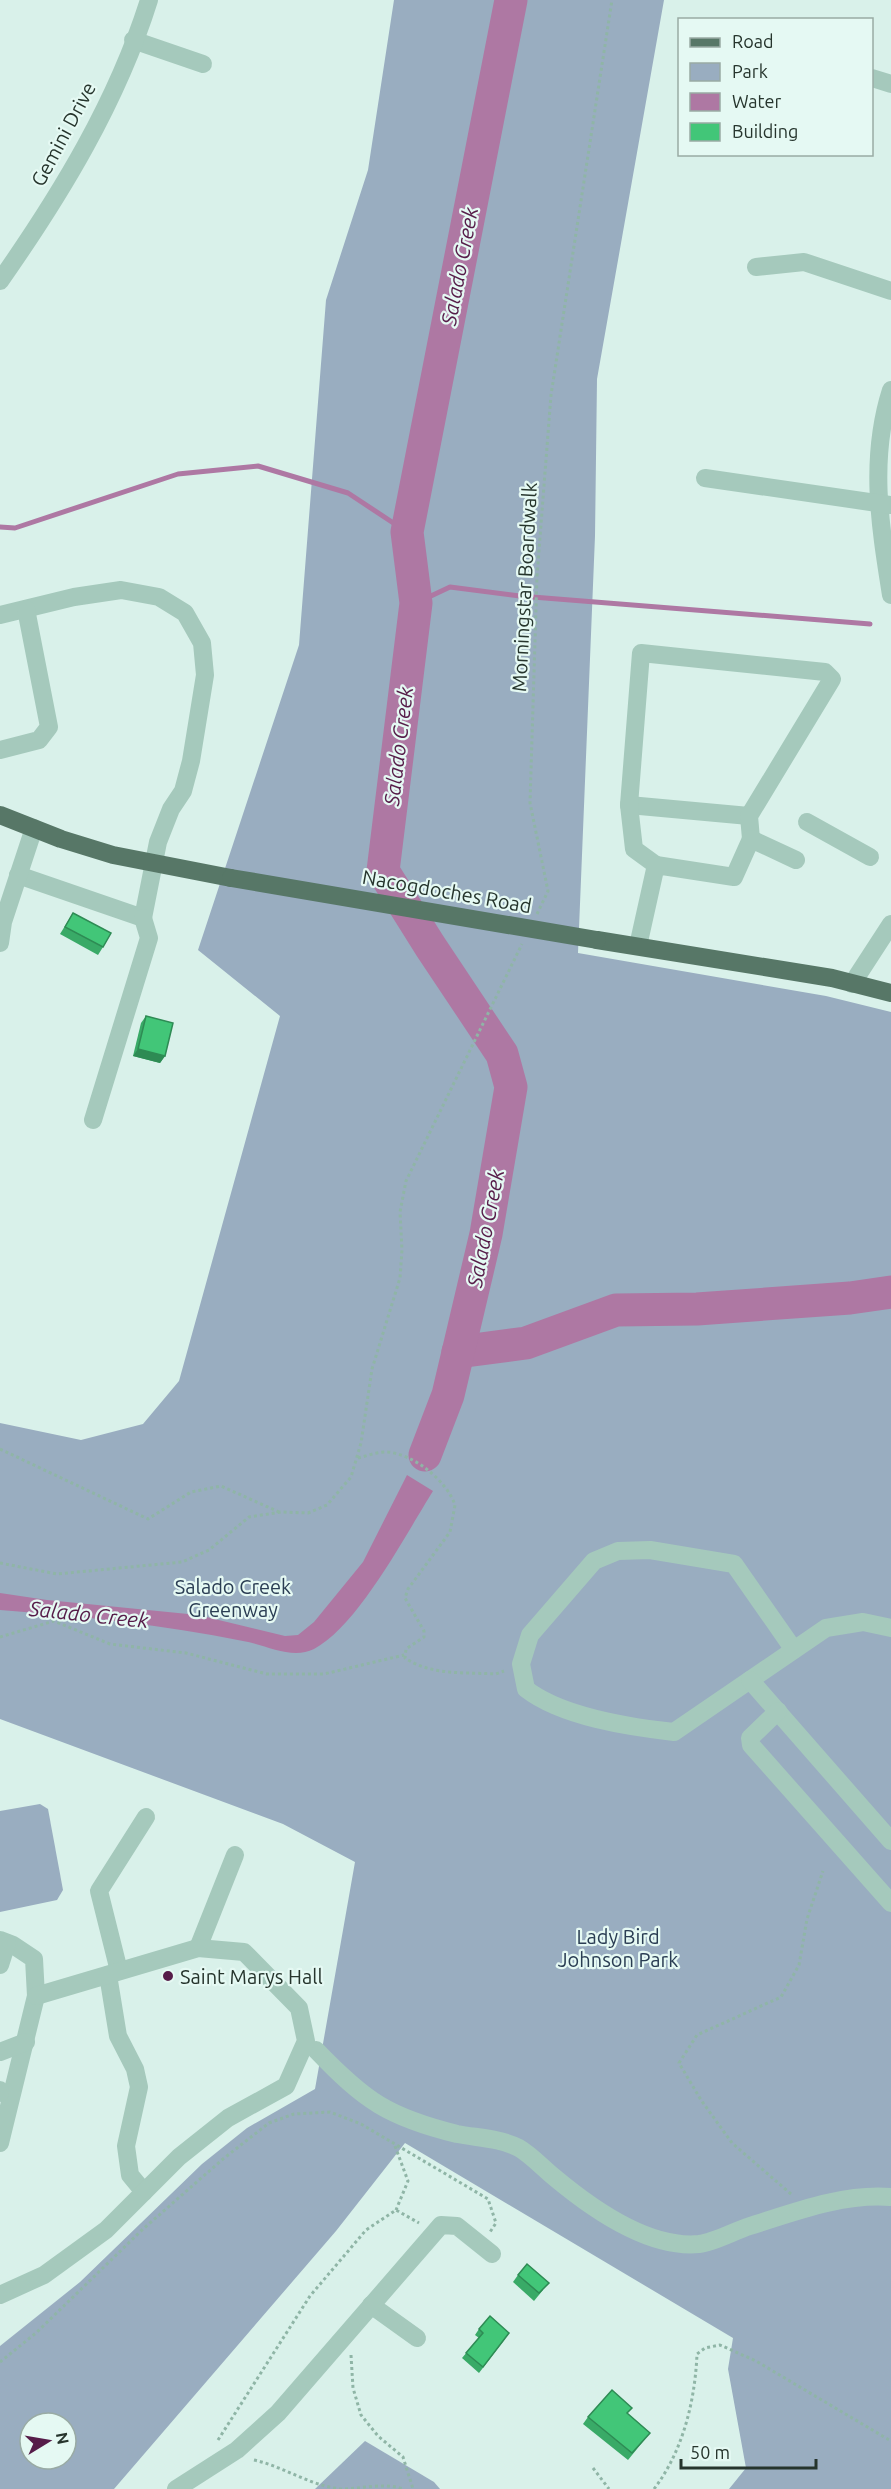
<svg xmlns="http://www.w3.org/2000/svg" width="891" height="2489" viewBox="0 0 891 2489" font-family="Ubuntu,sans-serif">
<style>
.green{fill:#99adc0;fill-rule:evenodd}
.water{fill:#ae78a3}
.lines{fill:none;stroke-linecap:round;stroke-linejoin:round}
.stream{stroke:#ae78a3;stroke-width:5}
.river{stroke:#ae78a3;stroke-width:33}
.path{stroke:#8fb5a6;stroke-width:3;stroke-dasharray:3 3;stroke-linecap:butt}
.minor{stroke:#a5c9bc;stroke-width:18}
.major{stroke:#577767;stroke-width:18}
.major-bridge{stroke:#577767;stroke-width:18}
.wall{fill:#39aa67}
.shaded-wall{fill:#2e8b54}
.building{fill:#42c678;stroke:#2e8b54;stroke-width:1.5}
.poi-dot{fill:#561c49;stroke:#e5f9f3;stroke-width:2}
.labels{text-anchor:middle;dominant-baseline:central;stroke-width:4.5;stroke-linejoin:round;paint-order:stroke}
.street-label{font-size:20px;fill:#26352d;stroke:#e5f9f3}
.park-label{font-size:20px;fill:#2a3d53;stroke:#e5f9f3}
.poi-label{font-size:20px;fill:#26352d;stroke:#e5f9f3;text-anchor:start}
.water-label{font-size:21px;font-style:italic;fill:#561c49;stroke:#e5f9f3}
</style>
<rect width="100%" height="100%" fill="#d9f1ea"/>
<g class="green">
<path d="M 394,0 L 664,0 L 597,379 L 595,536 L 578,953 L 826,996 L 891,1012 L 891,2489 L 729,2489 L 746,2468 L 728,2369 L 733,2338 L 405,2143 L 336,2231 L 114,2489 L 0,2489 L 0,2346 L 80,2282 L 202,2164 L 247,2128 L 315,2089 L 355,1862 L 283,1824 L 0,1719 L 0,1423 L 81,1440 L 143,1424 L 179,1381 L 280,1016 L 198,950 L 299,645 L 326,300 L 368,170 ZM 30,2423 L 66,2423 L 66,2459 L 30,2459 Z"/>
<polygon points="40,1804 48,1809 63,1890 57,1900 0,1912 0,1811"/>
<polygon points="365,2441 434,2482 440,2489 315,2489"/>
</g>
<path class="water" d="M 407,1475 L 433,1491 C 406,1534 358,1626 314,1649 C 292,1660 266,1645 243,1641 C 163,1625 82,1616 0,1610 L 0,1593 L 47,1600 L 198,1615 L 285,1636 L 298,1635 L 314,1622 L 363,1562 Z"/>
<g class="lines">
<g class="stream">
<polyline points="0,527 15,528 178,474 258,466 348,493 407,532"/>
<polyline points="416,603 450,587 520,596 870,624"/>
</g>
<g class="river">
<polyline points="458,1352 526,1343 616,1310 697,1309 850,1298 891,1292"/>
<polyline points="425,1455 448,1395 486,1234 511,1087 502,1054 430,946 383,871 416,603 407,532 511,0"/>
</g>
<g class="path">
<polyline points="537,914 548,891 530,803 537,576 551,395 612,0"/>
<polyline points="0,1449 148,1519 191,1492 221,1486 279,1512"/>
<path d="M 358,1458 C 367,1456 376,1452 386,1452 C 413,1453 447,1481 455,1505 L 450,1532 L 408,1589 L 405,1598 L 424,1631 L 424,1637 L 406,1649 L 405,1658 C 432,1676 466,1672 496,1674 L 504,1671"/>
<polyline points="0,1563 57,1574 182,1562 209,1550 249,1517 281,1512 308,1513 327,1505 351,1477 361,1443 372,1369 400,1278 402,1250 400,1212 406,1181 522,944"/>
<polyline points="0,1637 54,1621 110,1644 186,1653 267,1674 324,1674 404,1655"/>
<polyline points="395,2146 408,2181 396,2210"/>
<polyline points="791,2194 732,2143 701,2100 679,2063 697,2035 781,1997 799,1965 807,1919 823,1871"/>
<polyline points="351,2355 353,2388 361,2415 378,2436 403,2457 413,2489"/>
<polyline points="0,2362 36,2333 142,2230 223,2159 269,2123 294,2114 330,2112 361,2124 488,2199 496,2223 490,2232"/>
<polyline points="218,2440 310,2296 366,2230 396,2210 419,2223"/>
<path d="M 254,2460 C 285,2467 310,2486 342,2489 C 362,2489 383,2482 403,2489"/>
<polyline points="593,2468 609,2489"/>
<path d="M 654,2489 C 683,2451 695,2401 697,2354 L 705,2348 L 720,2345 L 756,2361 L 891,2441"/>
</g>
<g class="minor">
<polyline points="133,40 203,64"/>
<polyline points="872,78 891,84"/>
<polyline points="756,267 804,262 891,291"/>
<path d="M 0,281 C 61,194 117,102 149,0"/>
<path d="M 891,390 C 869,459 880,526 891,595"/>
<polyline points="705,478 891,505"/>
<polyline points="0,615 74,597 121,590 159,597 185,613 202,643 205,675 191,761 183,791 171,809 158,842 143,918 18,875"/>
<polyline points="0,750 39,740 49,727 26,609"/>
<polyline points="629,805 749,816"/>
<polyline points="807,822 870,857"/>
<polyline points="656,865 634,849 629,805 641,653 825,672 832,679 749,816 751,839"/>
<polyline points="0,943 3,922 34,828"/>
<polyline points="638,946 656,865 734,877 751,839 796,860"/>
<polyline points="852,984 891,924"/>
<polyline points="93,1120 149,938 143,918"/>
<path d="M 794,1650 L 734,1564 L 650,1550 L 618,1551 L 594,1561 L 530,1635 L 521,1664 L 526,1689 C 562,1717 629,1727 674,1732 L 826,1628 L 863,1622 L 891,1628"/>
<polyline points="750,1680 891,1841"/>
<polyline points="778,1711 750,1738 751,1745 891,1903"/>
<polyline points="0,1940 13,1945 34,1959 36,1996 0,2143"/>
<polyline points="198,1948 235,1855"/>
<polyline points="0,1965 7,1943"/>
<polyline points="119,1971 99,1891 146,1817"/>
<polyline points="108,1975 118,2036 135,2069 139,2087 126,2146 130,2175 144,2192"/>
<path d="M 316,2050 C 365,2101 388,2117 457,2134 C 478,2138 500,2138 519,2148 C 531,2155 543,2168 554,2177 C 591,2208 648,2249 699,2244 C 715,2242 734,2231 750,2226 C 794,2212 844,2193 891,2197"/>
<polyline points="0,2052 26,2042"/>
<polyline points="0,2090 0,2093"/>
<polyline points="0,2295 44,2275 106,2230 179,2157 228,2118 286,2086 306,2041 299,2008 244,1952 198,1948 36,1996"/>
<polyline points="371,2305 417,2338"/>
<polyline points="176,2489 237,2450 278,2413 441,2225 457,2226 492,2254"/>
</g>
<g class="major">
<polyline points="0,815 61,839 113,855 231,878"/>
<polyline points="597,940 832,978 891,993"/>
</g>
<polyline class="major-bridge" points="231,878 597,940"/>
</g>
<g class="wall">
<polygon points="73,913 103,947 98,955 60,934"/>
<polygon points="146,1016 165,1056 160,1063 133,1056 141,1023"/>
<polygon points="518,2275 543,2290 534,2301 513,2282"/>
<polygon points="479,2329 505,2339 479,2373 462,2358 479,2338 475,2335"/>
<polygon points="628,2414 645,2439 628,2460 583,2424 588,2417"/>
</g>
<polygon class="shaded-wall" points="138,1049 165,1056 160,1063 133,1056"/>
<g class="building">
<polygon points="73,913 111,933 103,947 65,927"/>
<polygon points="146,1016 173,1023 165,1056 138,1049"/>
<polygon points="527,2264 549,2283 539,2293 518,2275"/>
<polygon points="490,2316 509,2333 483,2367 466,2353 483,2333 479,2329"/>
<polygon points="612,2390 632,2408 627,2413 650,2433 632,2453 588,2417"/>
</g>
<circle class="poi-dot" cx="168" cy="1976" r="6"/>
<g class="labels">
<g class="street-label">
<text transform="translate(63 134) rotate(-62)">Gemini Drive</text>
<text transform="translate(524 587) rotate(-87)">Morningstar Boardwalk</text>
<text transform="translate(447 891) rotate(10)">Nacogdoches Road</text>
</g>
<g class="park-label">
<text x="233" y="1586">Salado Creek<tspan x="233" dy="23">Greenway</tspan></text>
<text x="618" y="1936">Lady Bird<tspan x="618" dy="23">Johnson Park</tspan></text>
</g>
<g class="poi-label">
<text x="180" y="1976">Saint Marys Hall</text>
</g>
<g class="water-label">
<text transform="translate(459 266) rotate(-79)">Salado Creek</text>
<text transform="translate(398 746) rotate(-83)">Salado Creek</text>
<text transform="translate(485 1228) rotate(-79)">Salado Creek</text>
<text transform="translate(89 1614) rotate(6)">Salado Creek</text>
</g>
</g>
<rect x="678" y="18" width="195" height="138" fill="#e5f9f3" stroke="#99aba4" stroke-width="1.5"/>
<rect x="690" y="38" width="30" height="9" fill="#577767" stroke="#99aba4" stroke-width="1.5"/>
<text x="732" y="48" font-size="18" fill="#26352d">Road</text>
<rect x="690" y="63" width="30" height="18" fill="#99adc0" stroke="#99aba4" stroke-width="1.5"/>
<text x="732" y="78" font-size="18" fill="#26352d">Park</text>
<rect x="690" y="93" width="30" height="18" fill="#ae78a3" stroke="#99aba4" stroke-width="1.5"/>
<text x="732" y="108" font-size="18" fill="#26352d">Water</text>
<rect x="690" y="123" width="30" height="18" fill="#42c678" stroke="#99aba4" stroke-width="1.5"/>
<text x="732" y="138" font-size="18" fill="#26352d">Building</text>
<g transform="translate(48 2441) rotate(79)"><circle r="28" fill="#e5f9f3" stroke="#99aba4" stroke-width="1.5"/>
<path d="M0-4.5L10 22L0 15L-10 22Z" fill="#561c49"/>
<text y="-9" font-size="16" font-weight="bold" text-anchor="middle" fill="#26352d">N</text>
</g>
<path d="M681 2459v9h135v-9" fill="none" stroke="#26352d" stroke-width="3"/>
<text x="690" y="2459" font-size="18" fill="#26352d" stroke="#e5f9f3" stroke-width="4.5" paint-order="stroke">50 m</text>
</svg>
